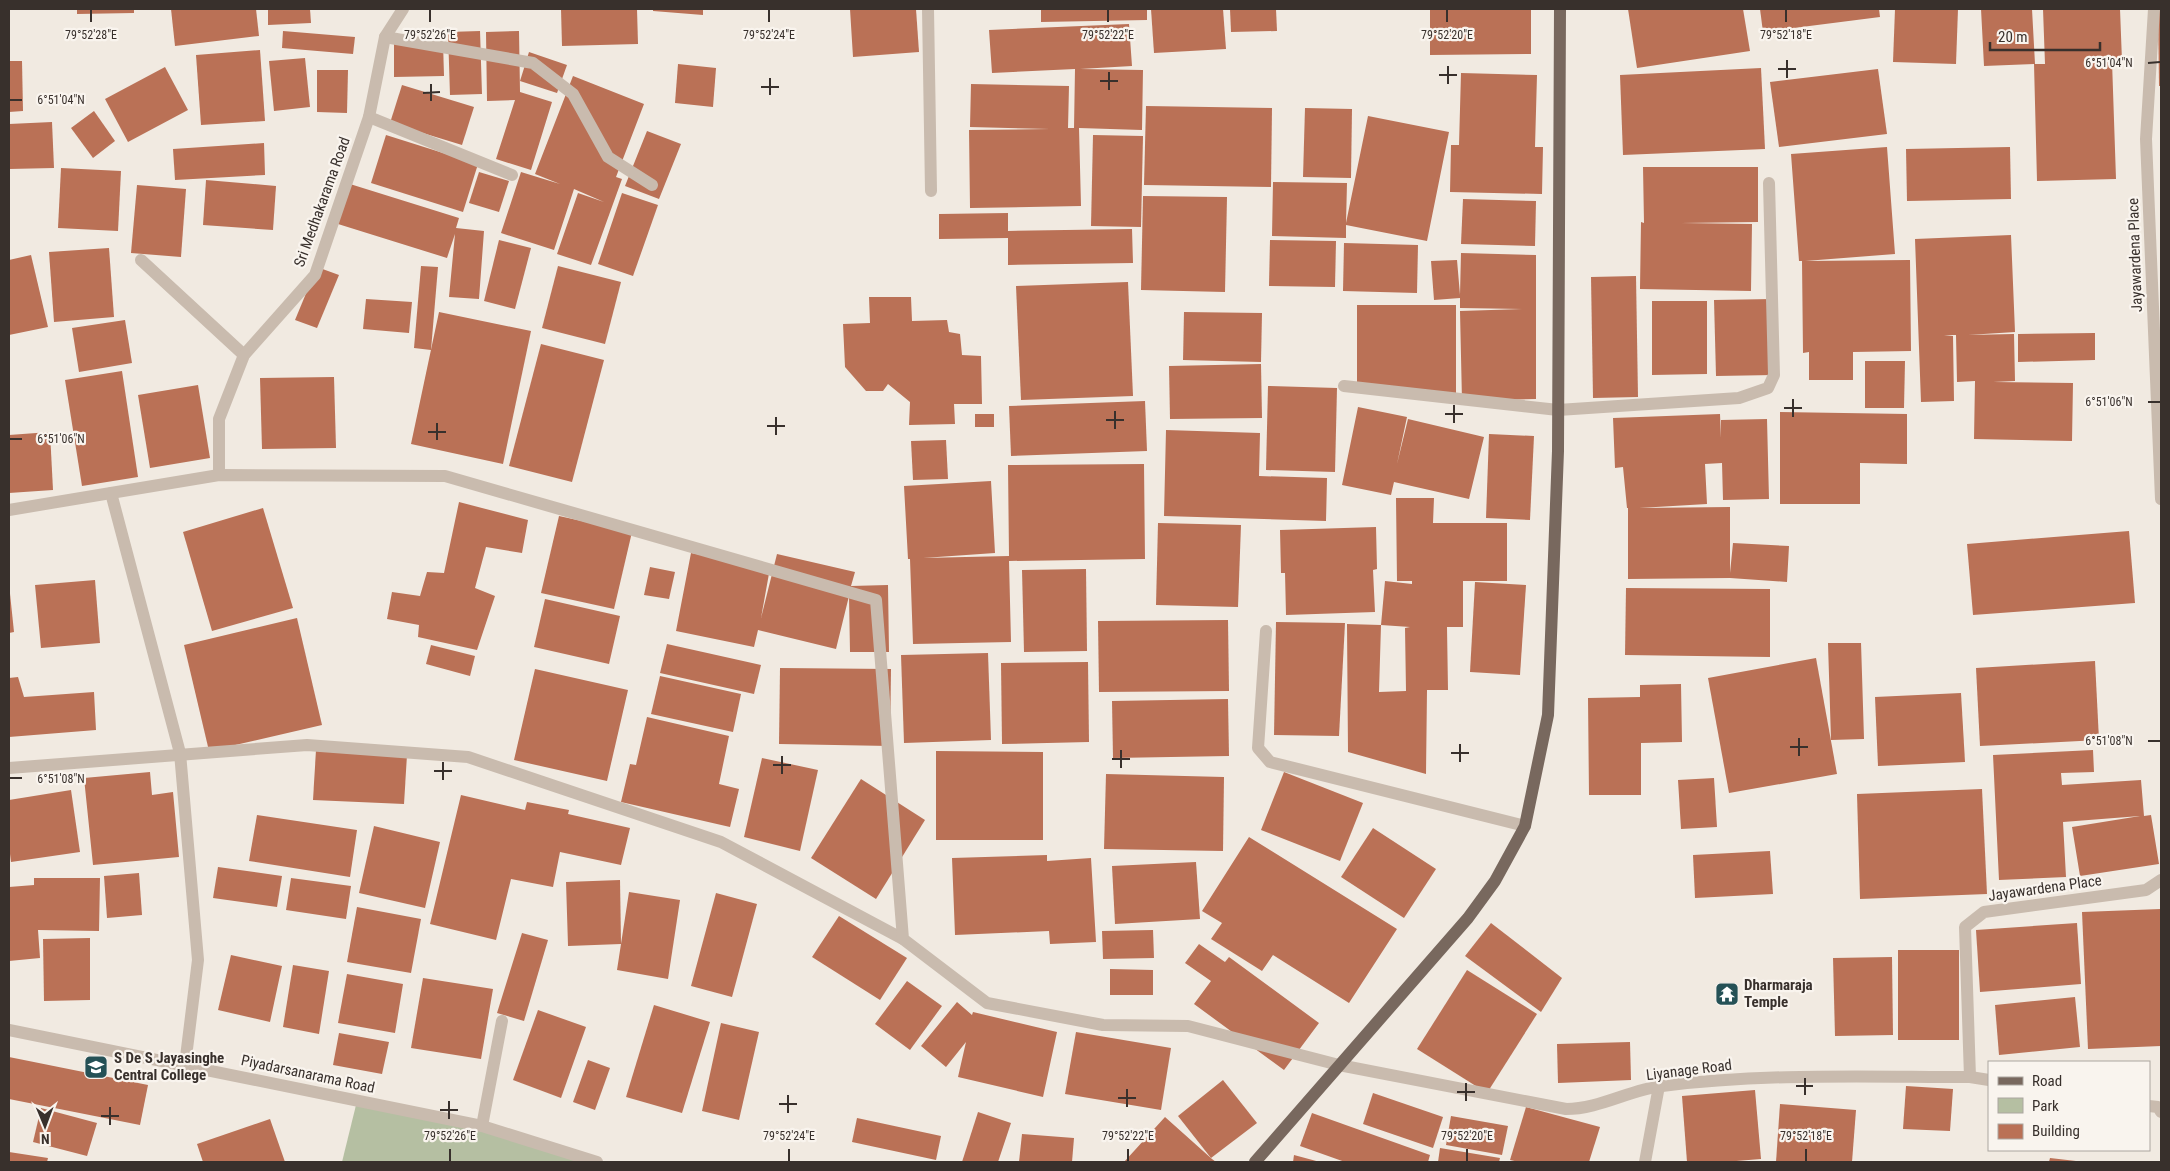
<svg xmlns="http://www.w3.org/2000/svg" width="2170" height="1171" viewBox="0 0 2170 1171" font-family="'Roboto Condensed',sans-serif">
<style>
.green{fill:#b5bfa2}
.building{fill:#ba7156;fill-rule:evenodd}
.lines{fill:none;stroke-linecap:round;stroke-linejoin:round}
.lane{stroke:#c9bbae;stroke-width:12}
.street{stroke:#c9bbae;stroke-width:12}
.primary{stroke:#78685e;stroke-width:12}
.ticks{fill:none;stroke:#38302c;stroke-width:2}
.labels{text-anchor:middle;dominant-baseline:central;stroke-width:4.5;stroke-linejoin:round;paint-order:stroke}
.street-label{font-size:15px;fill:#38302c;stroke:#f9f4ee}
.poi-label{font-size:15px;font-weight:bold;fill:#38302c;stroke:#f9f4ee;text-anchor:start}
.ticks-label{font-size:12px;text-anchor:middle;fill:#38302c;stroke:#f9f4ee;stroke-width:4.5;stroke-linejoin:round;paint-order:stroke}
</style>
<rect width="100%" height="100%" fill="#f1eae1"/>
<polygon class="green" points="357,1101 482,1126 597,1162 342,1162"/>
<g class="building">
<polygon points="77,9 134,9 134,13 77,14"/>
<polygon points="171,9 256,9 259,36 175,46"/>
<polygon points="268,9 310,9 311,23 268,25"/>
<polygon points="561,9 637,9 638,44 562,46"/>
<polygon points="653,9 703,9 703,15 653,11"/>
<polygon points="850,9 916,9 919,52 853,57"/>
<polygon points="1041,9 1147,9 1147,20 1041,22"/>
<polygon points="1151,9 1223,9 1226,49 1154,53"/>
<polygon points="1230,9 1276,9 1277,31 1231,32"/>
<polygon points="1430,9 1531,9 1531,54 1430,55"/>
<polygon points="1628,9 1743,9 1750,51 1637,68"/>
<polygon points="1760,9 1879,9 1880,17 1763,32"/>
<polygon points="1895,9 1958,9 1956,64 1893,62"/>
<polygon points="1981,9 2032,9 2035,64 2045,64 2043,9 2120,9 2122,61 2112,61 2116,179 2037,181 2034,64 1984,66"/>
<polygon points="2158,9 2161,9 2161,86 2159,86"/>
<polygon points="1129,24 1132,66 1080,69 1143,70 1142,130 1079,128 1081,206 970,208 969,130 1050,129 970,127 971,84 1069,86 1068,128 1074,128 1075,69 992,73 989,30"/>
<polygon points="283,31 355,37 353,54 282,48"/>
<polygon points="480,31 482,94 450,95 448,32"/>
<polygon points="519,31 520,92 552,102 531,170 496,159 515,100 487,101 486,32"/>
<polygon points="443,42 444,76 394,77 394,43"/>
<polygon points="260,50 265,121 201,125 196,55"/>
<polygon points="529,52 567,65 557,93 520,81"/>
<polygon points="305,58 310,107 274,111 269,61"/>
<polygon points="9,61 22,61 23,111 9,112"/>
<polygon points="678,64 716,68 713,107 675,103"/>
<polygon points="165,67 188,110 128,142 105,99"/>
<polygon points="1761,68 1765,149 1623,155 1620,75"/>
<polygon points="1878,69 1887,134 1779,147 1770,82"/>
<polygon points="317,70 348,70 347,113 317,112"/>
<polygon points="1461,73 1537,75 1535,147 1543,147 1542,194 1450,192 1451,145 1459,145"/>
<polygon points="573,76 644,104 616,177 622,179 591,265 557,254 578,193 604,202 574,189 554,250 501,233 521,172 560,184 535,174"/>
<polygon points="402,85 474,107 462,145 390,123"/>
<polygon points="1146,106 1272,108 1271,187 1144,185"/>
<polygon points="1305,108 1352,109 1351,178 1303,177"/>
<polygon points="94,111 115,141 93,158 71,128"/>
<polygon points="1368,116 1449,132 1427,241 1346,225 1346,238 1272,236 1273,182 1347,183 1346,223"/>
<polygon points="52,122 54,168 9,169 9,124"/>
<polygon points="647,131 681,144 659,199 625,186"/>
<polygon points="386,135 478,164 463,212 371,183"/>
<polygon points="1093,135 1143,136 1141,227 1091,226"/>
<polygon points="264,143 265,175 175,180 173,149"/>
<polygon points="1887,147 1895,254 1805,261 1910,260 1911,351 1853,352 1853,380 1809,380 1809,352 1803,353 1802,261 1799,261 1791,154"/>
<polygon points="2010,147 2011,199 1907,201 1906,149"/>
<polygon points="1643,167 1758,167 1758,222 1681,223 1752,224 1751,291 1640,289 1641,222 1644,223"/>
<polygon points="61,168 121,171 118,231 58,228"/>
<polygon points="479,172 509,181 499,212 469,203"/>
<polygon points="206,180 276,186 273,230 203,225"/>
<polygon points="350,184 459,218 456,228 484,231 479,299 449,297 455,234 447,258 338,224"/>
<polygon points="137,185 186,189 181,257 131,253"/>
<polygon points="622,193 658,205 633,276 598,264"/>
<polygon points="1143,196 1227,197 1225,292 1141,290"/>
<polygon points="1463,199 1536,201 1535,246 1461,244"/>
<polygon points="1008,213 1008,231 1132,229 1133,263 1008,265 1008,238 939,239 939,214"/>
<polygon points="2011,235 2015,332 1968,335 2014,334 2015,381 1993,382 2073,383 2072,441 1974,439 1975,381 1957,382 1956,335 1944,335 1953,336 1954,401 1921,402 1915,239"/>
<polygon points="499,240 531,248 515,309 484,301"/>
<polygon points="1270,240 1336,241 1335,287 1269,286"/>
<polygon points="1344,243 1418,245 1417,293 1343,291"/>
<polygon points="109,248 114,317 54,322 49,252"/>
<polygon points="1461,253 1536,255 1536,399 1462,401 1460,311 1522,309 1460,308 1460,298 1434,300 1431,261 1457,260 1460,295"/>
<polygon points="31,255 48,327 9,335 9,260"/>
<polygon points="421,266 438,267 431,350 414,348"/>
<polygon points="558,266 621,282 605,344 542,328"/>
<polygon points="317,267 339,275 317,328 295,320"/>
<polygon points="1636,276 1638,397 1593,398 1591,277"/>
<polygon points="1128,282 1133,396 1021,400 1016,286"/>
<polygon points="869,297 911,297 912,321 947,320 949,332 960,334 962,355 981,356 982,404 954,404 955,424 909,425 910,402 888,384 883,391 866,391 845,367 843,324 870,323"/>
<polygon points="366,299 412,302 409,333 363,329"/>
<polygon points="1773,299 1774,375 1716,376 1714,300"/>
<polygon points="1652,301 1707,301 1707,374 1652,375"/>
<rect x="1357" y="305" width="99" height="88"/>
<polygon points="439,312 531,331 503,464 411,444"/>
<polygon points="1184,312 1262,313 1261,362 1183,360"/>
<polygon points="125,320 132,363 79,372 72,328"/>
<polygon points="2095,333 2095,360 2018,362 2018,334"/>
<polygon points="541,344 604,360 572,482 509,466"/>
<polygon points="1865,361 1905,361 1904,408 1865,408"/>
<polygon points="1261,364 1262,418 1170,419 1169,366"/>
<polygon points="122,371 138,477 82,486 65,380"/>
<polygon points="334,377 336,448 262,449 260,378"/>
<polygon points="198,385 210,458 150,468 138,395"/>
<polygon points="1268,386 1337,388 1335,472 1266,470"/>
<polygon points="1145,401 1147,451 1011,456 1009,406"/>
<polygon points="1358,407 1407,417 1397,464 1408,419 1484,437 1469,499 1394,482 1391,495 1342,485"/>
<polygon points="1780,412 1907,414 1907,464 1860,463 1860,504 1780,504"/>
<rect x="975" y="414" width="19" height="13"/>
<polygon points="1720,414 1721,438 1721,420 1767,419 1769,499 1723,500 1722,463 1705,464 1707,504 1639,508 1730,507 1730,573 1733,543 1789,546 1787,582 1730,578 1628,579 1628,508 1627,508 1623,467 1615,468 1613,418"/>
<polygon points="1166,430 1260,433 1259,476 1327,478 1326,521 1164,516"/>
<polygon points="50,432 53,490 9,493 9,435"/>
<polygon points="1489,434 1534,436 1530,520 1486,518"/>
<polygon points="946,440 948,479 913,480 911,441"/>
<polygon points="1144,464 1145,559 1009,561 1011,642 913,644 910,559 908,559 904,486 991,481 995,553 923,558 1009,556 1008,465"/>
<path d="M 1396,498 L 1434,498 L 1433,523 L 1507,523 L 1507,581 L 1463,581 L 1463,627 L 1447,627 L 1448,690 L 1427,690 L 1426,774 L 1348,752 L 1347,624 L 1381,625 L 1385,581 L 1412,584 L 1412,581 L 1397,581 ZM 1381,625 L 1410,627 L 1405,628 L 1406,691 L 1379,692 Z"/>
<polygon points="459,502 528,520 522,553 486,547 475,588 495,596 477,650 418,637 419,625 387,619 392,592 420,596 427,572 444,573"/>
<polygon points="263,508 293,608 212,631 183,532"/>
<polygon points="559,516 632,532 614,609 541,593"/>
<polygon points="1158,523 1241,525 1238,607 1156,605"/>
<polygon points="1376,527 1377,569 1373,570 1375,612 1286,615 1285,573 1281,573 1280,530"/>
<polygon points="2129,531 2135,603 1973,615 1967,544"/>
<polygon points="691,553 770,568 761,618 777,554 855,572 851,586 888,585 889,652 850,652 849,596 836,649 758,630 754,647 676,631"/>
<polygon points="650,567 675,572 669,599 644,595"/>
<polygon points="1086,569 1087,651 1024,652 1022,570"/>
<polygon points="95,580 100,643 41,648 35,585"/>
<polygon points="1475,582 1526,585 1520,675 1470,672"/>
<polygon points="9,584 14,632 9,633"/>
<polygon points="1626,588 1770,589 1770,657 1625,655"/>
<polygon points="545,599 620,616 609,664 534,647"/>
<polygon points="297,618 322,725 209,751 184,645"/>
<polygon points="1228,620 1229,691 1099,692 1098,621"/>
<polygon points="1276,622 1345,623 1339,736 1274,735"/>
<polygon points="1828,643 1861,643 1864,739 1831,740"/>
<polygon points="667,644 761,665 754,694 660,673"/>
<polygon points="431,645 475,656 470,676 426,664"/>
<polygon points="988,653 991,740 904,743 901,655"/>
<polygon points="1816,658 1837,774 1729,793 1708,678"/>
<polygon points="2095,661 2099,740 1980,746 1976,668"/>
<polygon points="1088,662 1089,742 1002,744 1001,663"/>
<polygon points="780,668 891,669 890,746 779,744"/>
<polygon points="535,669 628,690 607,781 514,760"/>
<polygon points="660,676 741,694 733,732 651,714"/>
<polygon points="18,677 24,697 94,692 96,730 9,737 9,678"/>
<polygon points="1681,684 1682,742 1641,743 1641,795 1589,795 1588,698 1640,697 1640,685"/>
<polygon points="1961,693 1965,762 1878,766 1875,697"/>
<polygon points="1228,699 1229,756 1113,758 1112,701"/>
<polygon points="647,717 729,736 719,784 739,789 730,827 621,802 630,764 636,765"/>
<polygon points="316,750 407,755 404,804 313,800"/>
<polygon points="2093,750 2094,772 2061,773 2062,785 2141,780 2144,816 2151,815 2159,864 2080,876 2072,827 2140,816 2063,822 2066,877 1999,880 1993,755"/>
<polygon points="936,751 1043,752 1043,840 936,840"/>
<polygon points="762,758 818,770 800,851 744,837"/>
<polygon points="150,772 152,795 173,792 179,857 93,865 84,778"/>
<polygon points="1284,772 1363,803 1340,861 1261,830"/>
<polygon points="1106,774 1224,777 1223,851 1104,849"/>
<polygon points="1714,778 1717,827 1681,829 1678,780"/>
<polygon points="861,779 925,820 876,899 811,858"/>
<polygon points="1982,789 1987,894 1860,899 1857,794"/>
<polygon points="71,790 80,852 11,862 9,846 9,800"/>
<polygon points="461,795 525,810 527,802 569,810 568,814 630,828 621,865 560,852 553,887 511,879 496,940 430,924"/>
<polygon points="257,815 357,830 350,877 249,861"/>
<polygon points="374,826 440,842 425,908 359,893"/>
<polygon points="1373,828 1436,869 1404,918 1341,877"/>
<polygon points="1249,837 1397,929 1349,1003 1273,955 1262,971 1211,939 1222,923 1202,911"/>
<polygon points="1770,851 1773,894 1695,898 1693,855"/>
<polygon points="1047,855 1047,861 1091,858 1096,942 1050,944 1049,931 955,935 952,858"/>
<polygon points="1196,862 1200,919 1115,924 1112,866"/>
<polygon points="218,867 282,876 277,907 213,898"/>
<polygon points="139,873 142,915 107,918 104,876"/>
<polygon points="34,878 100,878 99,931 38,930 40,958 9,961 9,887 34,885"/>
<polygon points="291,878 351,886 346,919 286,910"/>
<polygon points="620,880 621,944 568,946 566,882"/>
<polygon points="629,892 680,900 668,979 617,970"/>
<polygon points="716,893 757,904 732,997 691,986"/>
<polygon points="357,907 421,919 411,973 347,962"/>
<polygon points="2161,909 2161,1046 2088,1049 2082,912"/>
<polygon points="839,916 907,958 880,1000 812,957"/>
<polygon points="1491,923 1562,978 1541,1012 1465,956"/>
<polygon points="2077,923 2081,984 1980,992 1976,930"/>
<polygon points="1153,930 1154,958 1103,959 1102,931"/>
<polygon points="522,933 548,940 524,1021 497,1013"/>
<polygon points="90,938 90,1000 44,1001 43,939"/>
<polygon points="1199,944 1225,962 1229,957 1319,1023 1284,1070 1194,1004 1211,981 1185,963"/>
<rect x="1898" y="950" width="61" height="90"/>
<polygon points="231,955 282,966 270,1022 218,1010"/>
<polygon points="1892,957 1893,1035 1835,1036 1833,958"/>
<polygon points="293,965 329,971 319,1034 283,1027"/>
<polygon points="1110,969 1153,970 1153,995 1110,995"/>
<polygon points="1467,970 1537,1014 1487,1093 1417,1049"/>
<polygon points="347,974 403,984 395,1033 338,1023"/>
<polygon points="423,978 493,989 481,1059 411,1048"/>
<polygon points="907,981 942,1006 910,1050 875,1024"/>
<polygon points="2075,997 2080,1047 1999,1055 1995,1005"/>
<polygon points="957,1002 972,1015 973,1012 1057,1032 1043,1097 958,1077 966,1042 946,1067 921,1046"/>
<polygon points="654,1005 710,1022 682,1113 626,1097"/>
<polygon points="538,1010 586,1027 561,1098 513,1080"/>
<polygon points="721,1023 759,1032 739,1120 702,1111"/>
<polygon points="1076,1032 1171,1048 1161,1110 1065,1094"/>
<polygon points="339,1033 389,1042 382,1074 333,1065"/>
<polygon points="1630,1042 1631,1080 1558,1083 1557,1044"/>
<polygon points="9,1057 148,1085 140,1125 9,1099"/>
<polygon points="588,1060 610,1068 595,1110 573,1102"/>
<polygon points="1223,1080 1257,1123 1211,1158 1178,1116"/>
<polygon points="1906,1086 1953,1089 1950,1131 1903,1129"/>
<polygon points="1755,1090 1761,1159 1724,1162 1687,1162 1682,1096"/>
<polygon points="1373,1093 1443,1117 1433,1148 1363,1124"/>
<polygon points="1780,1104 1856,1110 1852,1162 1776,1162"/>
<polygon points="1526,1107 1600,1127 1589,1162 1519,1162 1510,1160"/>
<polygon points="41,1108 97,1123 87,1156 33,1142"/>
<polygon points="978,1112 1011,1123 998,1162 962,1162"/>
<polygon points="1312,1113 1430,1155 1428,1162 1345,1162 1300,1146"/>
<polygon points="1451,1116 1508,1126 1502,1155 1446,1145"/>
<polygon points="1165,1117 1212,1159 1216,1162 1124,1162"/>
<polygon points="857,1118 941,1136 936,1160 852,1142"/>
<polygon points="270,1119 285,1162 203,1162 197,1144"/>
<polygon points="1022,1134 1074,1138 1072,1162 1019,1162"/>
<polygon points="1440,1148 1500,1158 1499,1162 1438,1162"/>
<polygon points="9,1152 48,1158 47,1162 9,1162"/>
<polygon points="1294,1155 1320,1162 1293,1162"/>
<polygon points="2050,1158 2076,1161 2076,1162 2049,1162"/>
</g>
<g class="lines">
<g class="lane">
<polyline points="111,493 180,753 198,960 185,1065"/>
<polyline points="9,768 307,745 468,757 721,842 903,939"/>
<polyline points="482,1126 502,1021"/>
</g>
<g class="street">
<polyline points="928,9 931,191"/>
<polyline points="2154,9 2146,139 2161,499"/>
<polyline points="385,37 533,63 573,94 608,157 652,185"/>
<polyline points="369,117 512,175"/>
<polyline points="141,260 244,355"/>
<polyline points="1344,386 1558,410 1739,398 1768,388 1774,375 1769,183"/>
<polyline points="219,475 219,419 244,355 315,275 369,117 385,37 403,9"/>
<path d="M 9,510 L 219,475 L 445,476 L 876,600 L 903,939 L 987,1003 L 1103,1025 L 1188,1026 L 1339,1065 L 1566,1109 C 1599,1109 1629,1090 1662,1086 C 1764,1073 1867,1077 1970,1077 L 1989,1080"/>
<polyline points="1266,631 1258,748 1270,762 1525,826"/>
<polyline points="9,1030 482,1126 597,1162"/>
<polyline points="1970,1077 1965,927 1984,912 2146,890 2161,880"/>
<polyline points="2149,1106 2158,1107 2161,1112"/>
<polyline points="1645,1162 1659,1086"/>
</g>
<polyline class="primary" points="1255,1162 1468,918 1495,881 1525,826 1548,715 1558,451 1560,9"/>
</g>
<path class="ticks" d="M 91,10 L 91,22M 430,10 L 430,22M 769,10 L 769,22M 1108,10 L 1108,22M 1447,10 L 1447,22M 1786,10 L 1786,22M 1787,60 L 1787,78M 2148,63 L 2160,62M 1448,66 L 1448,84M 1778,69 L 1796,69M 1109,72 L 1109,90M 1439,75 L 1457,75M 770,78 L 770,95M 1100,81 L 1118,81M 431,84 L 431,101M 761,87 L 779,87M 423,93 L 440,92M 10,100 L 22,100M 1793,399 L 1793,417M 2148,402 L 2160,402M 1454,405 L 1454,423M 1784,408 L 1802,408M 1115,411 L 1115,429M 1445,414 L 1463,414M 776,417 L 776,435M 1106,420 L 1124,420M 437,423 L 437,440M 767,426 L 785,426M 428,432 L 446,432M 10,439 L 22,439M 1799,738 L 1799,756M 2148,741 L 2160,741M 1460,744 L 1460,762M 1790,747 L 1808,747M 1121,750 L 1121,768M 1451,753 L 1469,753M 782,756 L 782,774M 1112,759 L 1130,759M 443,762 L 443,780M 773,765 L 791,765M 434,771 L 452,771M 10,778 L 22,778M 1805,1078 L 1805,1095M 1466,1083 L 1466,1101M 1796,1086 L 1813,1086M 1127,1089 L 1127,1107M 1457,1092 L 1475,1092M 788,1095 L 788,1113M 1118,1098 L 1136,1098M 449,1101 L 449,1119M 779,1104 L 797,1104M 110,1107 L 110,1125M 440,1110 L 458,1110M 101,1116 L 119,1116M 450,1149 L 450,1161M 789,1149 L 789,1161M 1128,1149 L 1128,1161M 1467,1149 L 1467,1161M 1806,1149 L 1806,1161"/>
<defs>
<g id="temple-square" transform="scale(1.25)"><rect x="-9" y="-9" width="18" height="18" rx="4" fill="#255156" stroke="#f9f4ee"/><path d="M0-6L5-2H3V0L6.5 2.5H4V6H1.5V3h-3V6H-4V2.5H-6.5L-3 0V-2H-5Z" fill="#fff"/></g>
<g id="school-square" transform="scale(1.25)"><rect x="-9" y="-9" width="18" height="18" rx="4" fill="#255156" stroke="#f9f4ee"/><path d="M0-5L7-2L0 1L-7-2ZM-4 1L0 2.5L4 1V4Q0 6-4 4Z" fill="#fff"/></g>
</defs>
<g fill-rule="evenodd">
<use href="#temple-square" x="1727" y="994"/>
<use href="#school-square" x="96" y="1067"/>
</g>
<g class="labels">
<g class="street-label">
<text transform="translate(322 202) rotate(-70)">Sri Medhakarama Road</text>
<text transform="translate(2135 255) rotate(-92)">Jayawardena Place</text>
<text transform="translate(2045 888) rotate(-8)">Jayawardena Place</text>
<text transform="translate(1689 1070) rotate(-7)">Liyanage Road</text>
<text transform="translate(308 1074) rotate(12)">Piyadarsanarama Road</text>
</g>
<g class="poi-label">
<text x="1744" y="985">Dharmaraja<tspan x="1744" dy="17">Temple</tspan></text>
<text x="114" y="1058">S De S Jayasinghe<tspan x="114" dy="17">Central College</tspan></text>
</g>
</g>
<g class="ticks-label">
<text x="91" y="39">79°52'28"E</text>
<text x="430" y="39">79°52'26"E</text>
<text x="769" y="39">79°52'24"E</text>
<text x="1108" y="39">79°52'22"E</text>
<text x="1447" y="39">79°52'20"E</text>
<text x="1786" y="39">79°52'18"E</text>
<text x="2109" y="67">6°51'04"N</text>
<text x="61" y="104">6°51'04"N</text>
<text x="2109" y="406">6°51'06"N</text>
<text x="61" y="443">6°51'06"N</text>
<text x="2109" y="745">6°51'08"N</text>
<text x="61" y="783">6°51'08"N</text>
<text x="450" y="1140">79°52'26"E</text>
<text x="789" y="1140">79°52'24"E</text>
<text x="1128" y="1140">79°52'22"E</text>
<text x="1467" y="1140">79°52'20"E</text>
<text x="1806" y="1140">79°52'18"E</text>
</g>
<rect width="2170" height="1171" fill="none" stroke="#38302c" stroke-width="20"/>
<rect x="1988" y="1061" width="162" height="90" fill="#f9f4ee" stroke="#aca6a0"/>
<rect x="1998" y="1077" width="25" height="8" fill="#78685e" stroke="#aca6a0"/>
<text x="2032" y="1086" font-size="15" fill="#38302c">Road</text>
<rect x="1998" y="1098" width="25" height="15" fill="#b5bfa2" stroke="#aca6a0"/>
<text x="2032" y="1111" font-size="15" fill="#38302c">Park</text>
<rect x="1998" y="1124" width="25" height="15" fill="#ba7156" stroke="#aca6a0"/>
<text x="2032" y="1136" font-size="15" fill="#38302c">Building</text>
<g transform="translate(45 1126) rotate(179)" stroke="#f9f4ee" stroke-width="4" paint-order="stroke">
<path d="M0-4L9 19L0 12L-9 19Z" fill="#38302c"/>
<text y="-8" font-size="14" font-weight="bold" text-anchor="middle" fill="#38302c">N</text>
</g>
<path d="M1990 42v8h110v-8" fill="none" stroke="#38302c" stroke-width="2.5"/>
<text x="1998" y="42" font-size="15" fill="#38302c" stroke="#f9f4ee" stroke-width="4" paint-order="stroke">20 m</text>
</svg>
